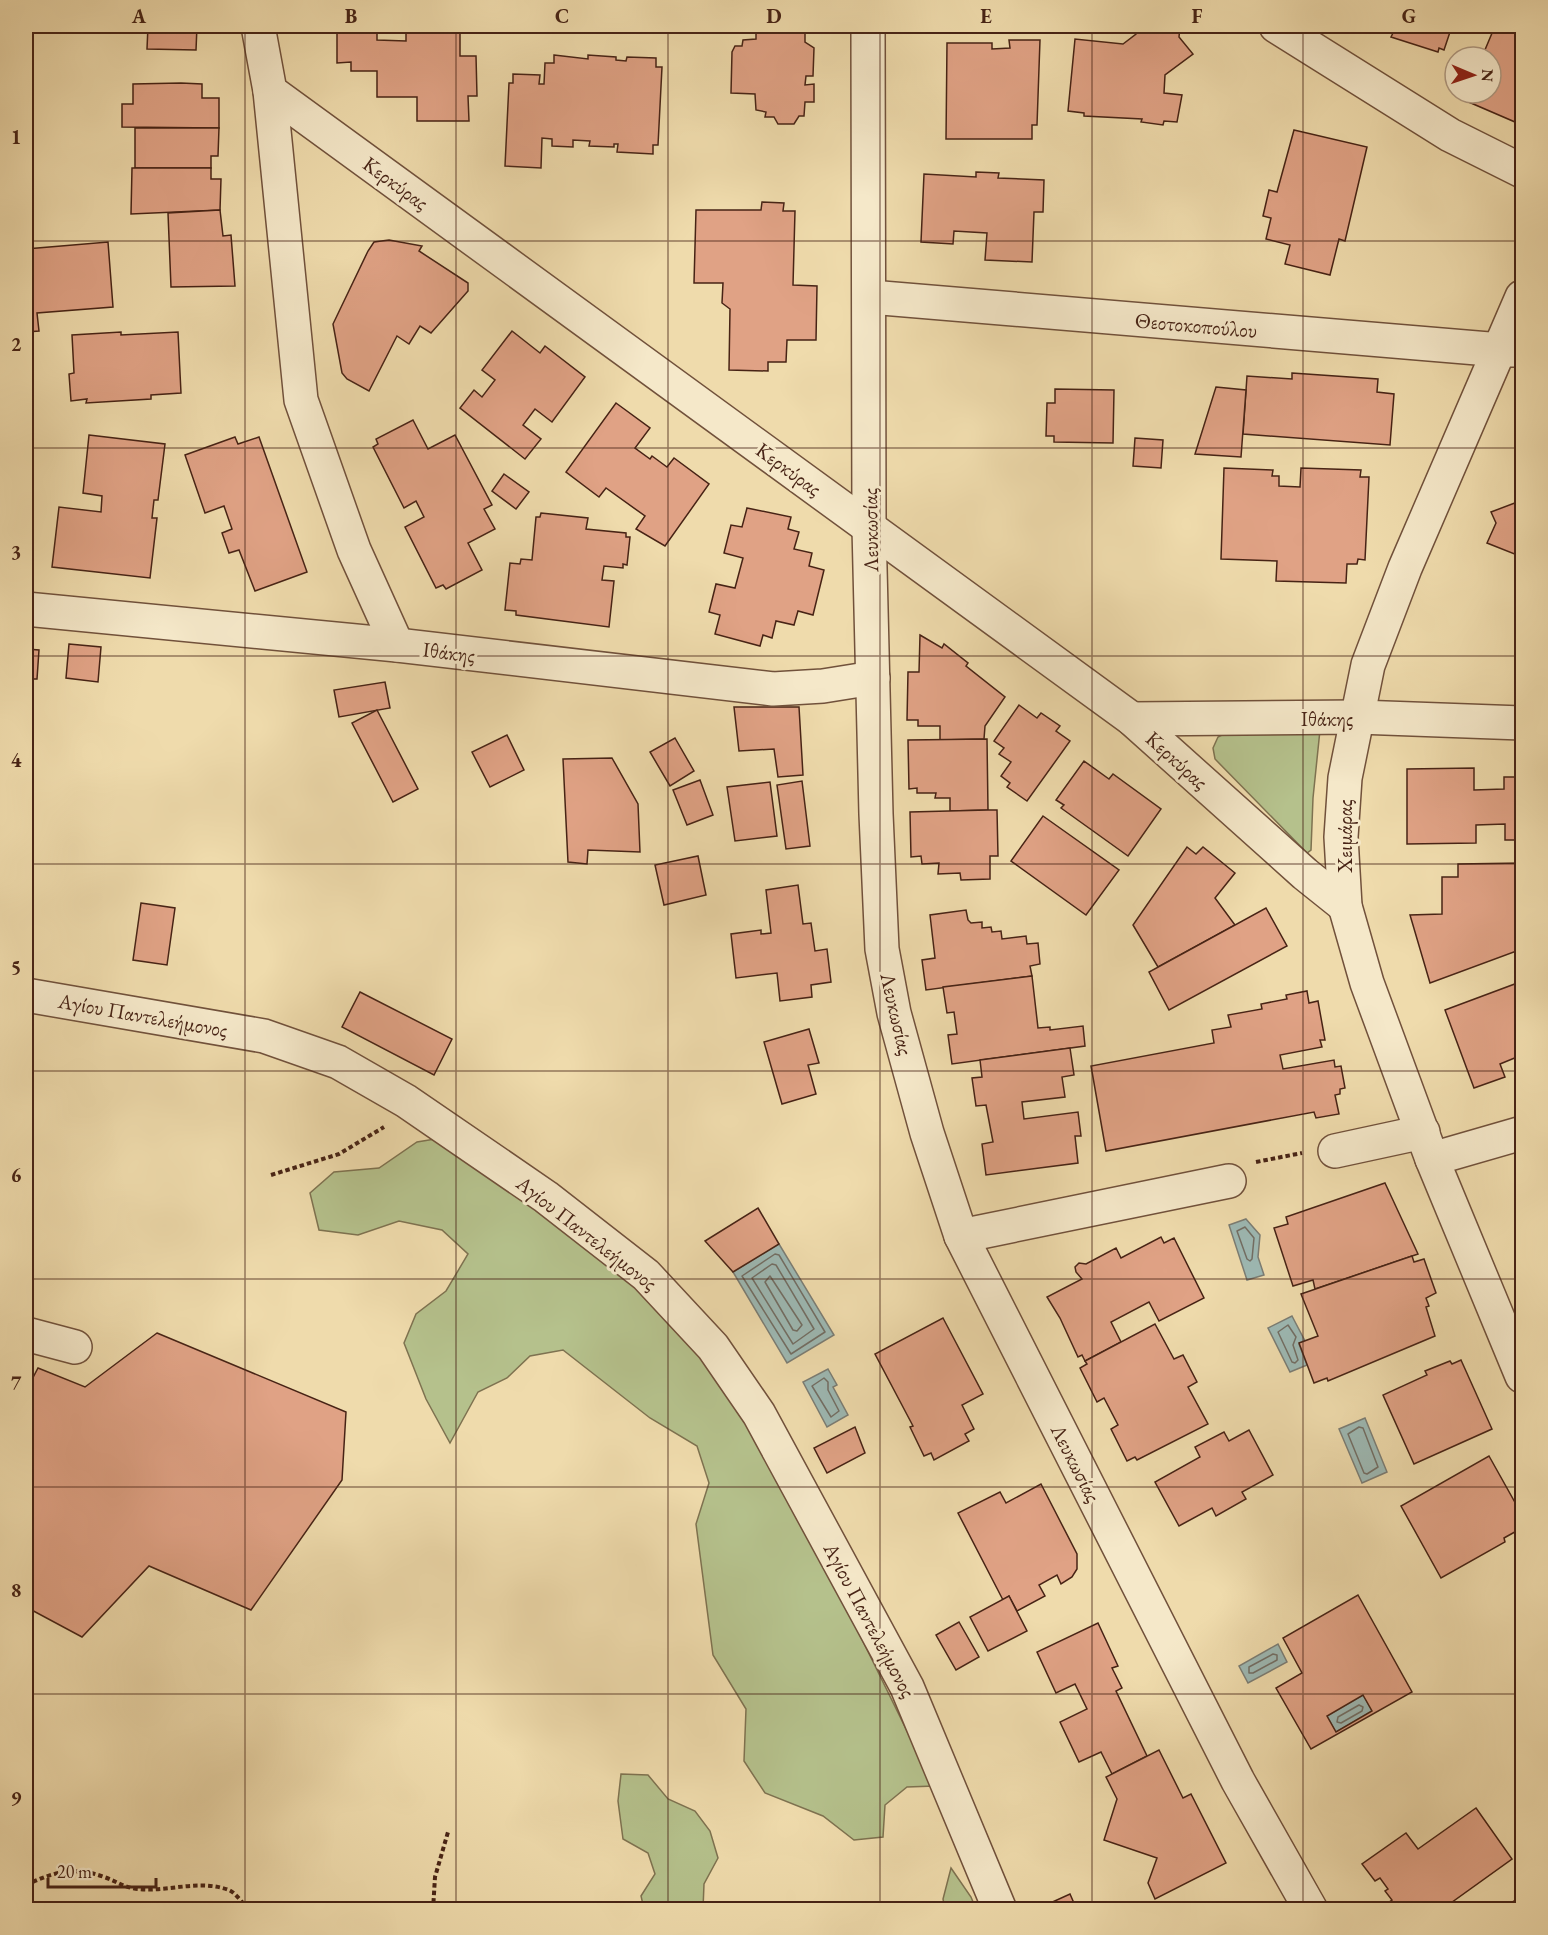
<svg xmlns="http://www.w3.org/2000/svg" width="1548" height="1935" viewBox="0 0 1548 1935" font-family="'EB Garamond',serif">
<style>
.green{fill:#b5c18c;stroke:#7e7250;stroke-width:1.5}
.water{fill:#9db9b4;stroke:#7b7d74;stroke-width:1.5}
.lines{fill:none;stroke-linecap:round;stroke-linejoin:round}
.shore{stroke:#726e64;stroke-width:1.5}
.building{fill:#e0a285;stroke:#472315;stroke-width:1.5;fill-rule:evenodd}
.minor-casing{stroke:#71513b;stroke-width:36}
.path{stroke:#472315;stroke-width:4;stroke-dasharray:4.5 3;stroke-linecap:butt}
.minor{stroke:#f5e8c9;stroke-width:33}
.grid{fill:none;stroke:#472315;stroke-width:1.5;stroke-opacity:0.55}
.labels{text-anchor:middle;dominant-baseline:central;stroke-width:6;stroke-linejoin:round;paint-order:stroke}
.street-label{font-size:21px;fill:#472315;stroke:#f5e8c9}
.neatline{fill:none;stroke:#472315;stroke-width:2}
.grid-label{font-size:20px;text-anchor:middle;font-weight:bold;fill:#472315}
</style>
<rect width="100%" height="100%" fill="#efdbac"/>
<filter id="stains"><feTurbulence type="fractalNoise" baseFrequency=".00333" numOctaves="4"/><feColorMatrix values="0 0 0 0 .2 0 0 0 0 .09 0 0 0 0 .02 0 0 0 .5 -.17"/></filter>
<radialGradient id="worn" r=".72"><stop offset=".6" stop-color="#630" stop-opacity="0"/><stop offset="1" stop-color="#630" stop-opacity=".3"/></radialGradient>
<g class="green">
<polygon points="1232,730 1320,730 1313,798 1311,850 1307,853 1215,759 1213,748 1218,737"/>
<polygon points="441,1138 572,1233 662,1307 735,1404 827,1568 934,1786 907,1787 885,1805 883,1837 854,1840 823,1816 765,1793 744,1761 746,1709 713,1655 696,1524 709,1483 697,1446 650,1418 563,1350 530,1356 507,1378 478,1392 450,1443 426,1399 404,1343 416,1314 446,1291 468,1254 442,1230 399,1221 358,1235 319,1230 310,1193 334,1172 379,1168 417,1142"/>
<polygon points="621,1774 648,1775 668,1799 695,1811 710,1831 718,1858 704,1884 703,1909 644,1909 641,1896 655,1874 648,1853 623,1839 618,1801"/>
<polygon points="951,1868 971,1897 976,1909 945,1909 943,1899"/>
</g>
<g class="water">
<polygon points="1246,1219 1260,1235 1258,1257 1264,1275 1247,1280 1229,1225"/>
<polygon points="779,1244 834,1335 787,1363 733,1272"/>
<polygon points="1292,1316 1305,1341 1299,1344 1307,1365 1290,1372 1268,1328"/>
<polygon points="828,1369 837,1385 833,1387 848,1415 827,1427 803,1382"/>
<polygon points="1365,1418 1387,1472 1362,1483 1339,1429"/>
<polygon points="1278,1644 1287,1662 1248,1683 1239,1666"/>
<polygon points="1363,1695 1372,1711 1336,1732 1327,1716"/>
</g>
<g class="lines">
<g class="shore">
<polygon points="1245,1227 1254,1238 1252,1259 1250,1261 1247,1259 1237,1231"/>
<polygon points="775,1254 779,1255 825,1332 791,1354 742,1276"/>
<polygon points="772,1264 776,1265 814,1329 793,1344 752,1278"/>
<polygon points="770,1276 802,1325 797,1331 793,1330 765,1282"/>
<polygon points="1288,1325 1296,1337 1293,1345 1298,1360 1295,1363 1292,1362 1278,1332"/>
<polygon points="824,1378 828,1382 828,1390 839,1411 831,1417 812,1386"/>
<polygon points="1359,1427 1363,1428 1378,1467 1367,1474 1364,1473 1348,1434"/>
<polygon points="1273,1654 1277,1655 1277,1660 1253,1673 1249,1673 1249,1667"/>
<polygon points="1359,1705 1363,1707 1362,1711 1341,1723 1337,1722 1338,1717"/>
</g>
</g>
<g class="building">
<polygon points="148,26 197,26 196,50 147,49"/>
<polygon points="337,26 377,26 377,40 406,41 406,26 460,26 460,56 476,56 477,96 468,96 469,121 417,121 417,97 377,97 377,71 351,71 351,62 337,63"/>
<polygon points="518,26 546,26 545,31 518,30"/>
<polygon points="556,26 582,26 581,30 556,30"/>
<polygon points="594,26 660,26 655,27 655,31 629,30 629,26 618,26 617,31 593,30"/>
<polygon points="756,26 805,26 805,42 814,48 813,76 806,76 805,85 814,84 814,102 805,102 804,116 799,116 794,124 778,124 774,117 765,117 766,112 756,110 755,94 731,93 732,52 735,46 742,46 743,40 756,39"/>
<polygon points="1137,26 1180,26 1179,37 1193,54 1165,75 1164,93 1182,95 1177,122 1164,121 1163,125 1141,122 1142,119 1084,116 1084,113 1068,111 1075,39 1123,44 1136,34"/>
<polygon points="1369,26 1452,26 1444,50 1439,48 1438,52 1391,37 1393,33"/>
<polygon points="1495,26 1522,26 1522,125 1464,100 1467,93 1491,93 1491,57 1482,57"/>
<polygon points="1009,40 1040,40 1037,125 1032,125 1032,139 946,139 947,43 992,43 992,49 1010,48"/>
<polygon points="554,55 588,59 588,55 616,57 616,60 626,61 627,57 656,58 656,67 662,67 658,145 653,145 653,154 617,152 618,144 614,144 614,147 589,146 590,141 573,140 573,147 552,146 552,139 542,138 541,168 505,166 509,83 513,83 513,74 540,75 539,84 544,84 545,63 554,63"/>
<polygon points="181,83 202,84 202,98 219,98 219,128 122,127 122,104 133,104 133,84"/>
<polygon points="135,128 219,128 218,156 211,156 211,168 135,168"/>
<polygon points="1294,130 1367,147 1345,241 1339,239 1330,275 1285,264 1290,245 1266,239 1271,218 1263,216 1269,190 1277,192"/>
<polygon points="132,168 211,168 211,179 221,179 220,210 131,214"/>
<polygon points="976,172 999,173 998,178 1044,180 1043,212 1034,212 1032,262 985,260 987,233 954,231 953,244 921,242 924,174 976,177"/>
<polygon points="762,202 784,203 783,211 795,211 793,285 817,286 816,340 787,340 786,362 768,362 768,371 729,370 730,309 722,303 723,283 694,283 696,210 761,210"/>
<polygon points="220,210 223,236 231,235 235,286 171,287 168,213"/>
<polygon points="389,240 422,246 419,251 468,283 468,291 431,333 420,326 409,344 397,336 369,391 347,379 342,373 333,324 368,251 374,242"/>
<polygon points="108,242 113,307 37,313 39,331 26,332 26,249"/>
<polygon points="512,331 540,353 545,346 585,377 552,422 535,409 523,425 541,439 525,459 460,408 474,390 482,397 495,380 482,370"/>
<polygon points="121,332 121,335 178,332 181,393 151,395 151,399 86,403 87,399 71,401 69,374 74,373 72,335"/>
<polygon points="1292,373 1378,379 1377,392 1394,394 1390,445 1243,434 1247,376 1292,379"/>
<polygon points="1216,387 1246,390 1241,457 1195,454"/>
<polygon points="1055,389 1114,390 1113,443 1054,442 1054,436 1046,436 1047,403 1055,403"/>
<polygon points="616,403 650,428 635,448 650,459 652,456 667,467 674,458 709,484 665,546 636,529 645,516 606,488 599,497 566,472"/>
<polygon points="26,405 32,405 26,481"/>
<polygon points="413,420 428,449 455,435 492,505 484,509 495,529 468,543 482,570 446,589 443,585 436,588 405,527 424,517 416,501 404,508 373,447 378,444 376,439"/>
<polygon points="89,435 165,444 158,500 154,500 152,518 157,518 150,578 52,567 59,507 101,512 102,496 83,493"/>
<polygon points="235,437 238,444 259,437 307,572 255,591 239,550 229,553 222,533 232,529 224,506 205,513 185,455"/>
<polygon points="1135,438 1163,440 1161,468 1133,466"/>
<polygon points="1224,468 1273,470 1272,476 1279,476 1279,486 1300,487 1301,468 1361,470 1360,477 1369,477 1365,560 1358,559 1357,564 1347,564 1346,583 1276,581 1277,561 1221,559"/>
<polygon points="504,474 529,492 516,509 492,491"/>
<polygon points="1520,501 1522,507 1522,557 1487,543 1496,523 1491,512"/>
<polygon points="747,508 791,517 788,529 799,532 794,549 812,553 809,566 824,570 813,615 798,611 794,625 776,621 772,638 763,635 760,646 715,634 720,615 709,612 716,584 735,588 743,558 724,553 731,525 742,527"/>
<polygon points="541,513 588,518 586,529 626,533 626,537 630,537 627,565 623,564 623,568 604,566 602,580 614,581 609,627 516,615 516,611 505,610 510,563 520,564 521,559 532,560 536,517 540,517"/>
<polygon points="920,635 942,648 944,644 968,663 966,666 1005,697 985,726 984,739 940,740 940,726 918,726 918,720 907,720 908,672 919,672"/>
<polygon points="69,644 101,647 98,682 66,678"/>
<polygon points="26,649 39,650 37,679 26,679"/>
<polygon points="385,682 390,708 339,717 334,690"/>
<polygon points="1019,705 1037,718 1041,713 1060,726 1056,731 1070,741 1027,801 1007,787 1010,783 1001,776 1011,762 999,754 1004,748 994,741"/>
<polygon points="734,707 799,707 803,775 778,777 774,749 739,751"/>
<polygon points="377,710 418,789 393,802 352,723"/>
<polygon points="507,735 524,770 490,787 472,752"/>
<polygon points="675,738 694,771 670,786 650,752"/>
<polygon points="987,739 988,810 950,811 950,798 935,798 936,793 917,793 917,788 909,789 908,740"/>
<polygon points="612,758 638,804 640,852 588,850 587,864 568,862 563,759"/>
<polygon points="1084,761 1109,779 1113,774 1161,809 1128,856 1061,808 1064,805 1056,800"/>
<polygon points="1474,768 1474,790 1504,789 1504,777 1522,777 1522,840 1505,840 1505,824 1476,825 1476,843 1407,844 1407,769"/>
<polygon points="700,780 713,815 687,825 673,790"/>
<polygon points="802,781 810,846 786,849 777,785"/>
<polygon points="770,782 777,836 735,841 727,787"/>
<polygon points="988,810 997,810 998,856 990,856 990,879 961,880 960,873 938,874 939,863 922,864 921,856 911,857 910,812"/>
<polygon points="1043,816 1119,870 1086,915 1011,861"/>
<polygon points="1187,847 1196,854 1203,847 1235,873 1215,898 1235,925 1158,967 1133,925"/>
<polygon points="698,856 706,895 664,905 655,865"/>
<polygon points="1522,863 1522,949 1430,983 1410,915 1442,914 1442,877 1458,877 1458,864"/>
<polygon points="798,885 803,924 811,923 815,951 827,949 831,982 811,985 812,997 780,1001 777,973 736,978 731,934 761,930 761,934 771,933 766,890"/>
<polygon points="141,903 175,908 167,965 133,960"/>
<polygon points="1266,908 1287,946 1169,1010 1149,972"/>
<polygon points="966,910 968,920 971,923 982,922 982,928 991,927 992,932 1001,931 1002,939 1026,936 1027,944 1038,943 1040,964 1030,966 1032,976 926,990 922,960 935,958 930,915"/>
<polygon points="1032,976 1038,1028 1050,1027 1050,1030 1083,1026 1085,1046 952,1064 948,1035 957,1034 954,1012 947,1013 943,987"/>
<polygon points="1522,977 1522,1055 1500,1064 1505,1077 1474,1088 1445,1010 1520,982 1518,978"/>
<polygon points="1307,991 1309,1003 1318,1001 1325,1040 1320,1040 1322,1047 1280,1055 1283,1069 1334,1060 1335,1067 1341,1066 1345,1088 1340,1089 1340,1094 1335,1095 1339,1114 1316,1118 1314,1112 1106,1151 1091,1066 1214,1043 1212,1030 1231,1027 1228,1015 1262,1009 1261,1004 1287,999 1286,995"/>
<polygon points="360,992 452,1039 434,1075 342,1027"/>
<polygon points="809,1029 819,1063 808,1065 816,1094 782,1104 764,1042"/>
<polygon points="1070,1048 1074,1075 1062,1077 1065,1097 1022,1102 1024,1119 1078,1112 1081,1136 1075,1136 1078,1163 986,1175 982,1144 993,1142 986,1105 976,1106 972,1078 982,1077 980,1060"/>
<polygon points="1385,1183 1418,1254 1315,1289 1313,1280 1293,1286 1274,1228 1288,1224 1286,1217"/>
<polygon points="758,1208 779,1244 733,1272 705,1241"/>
<polygon points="1161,1237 1164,1243 1174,1238 1204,1298 1159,1321 1149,1302 1111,1322 1121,1342 1085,1361 1082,1355 1078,1357 1060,1318 1047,1297 1082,1279 1076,1272 1075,1267 1079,1263 1086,1264 1116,1248 1121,1258"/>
<polygon points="1412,1256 1414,1262 1424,1259 1436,1293 1426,1298 1429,1306 1426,1307 1435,1336 1328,1381 1327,1378 1314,1383 1299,1343 1318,1336 1301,1294"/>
<polygon points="943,1318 983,1394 962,1405 974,1429 965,1434 969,1441 934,1460 931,1453 924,1456 910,1427 913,1426 875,1354"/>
<polygon points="1155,1324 1174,1359 1183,1355 1197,1382 1188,1387 1208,1424 1137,1460 1135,1457 1127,1461 1111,1429 1118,1425 1104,1398 1097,1402 1080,1368 1087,1364 1085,1361"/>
<polygon points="157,1333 346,1412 342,1480 251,1610 149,1566 82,1637 26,1607 26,1391 38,1368 85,1387"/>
<polygon points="1461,1360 1492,1429 1414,1464 1383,1395 1427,1375 1425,1371 1450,1361 1452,1364"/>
<polygon points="855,1427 865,1453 827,1473 814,1448"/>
<polygon points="1249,1430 1273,1475 1242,1492 1246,1499 1216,1516 1212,1508 1179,1526 1155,1482 1200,1457 1195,1447 1224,1432 1229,1441"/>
<polygon points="1489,1456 1522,1515 1522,1528 1504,1538 1505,1542 1441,1578 1401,1506"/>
<polygon points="1041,1484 1077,1554 1077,1569 1072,1577 1061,1584 1057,1575 1039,1585 1045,1596 1017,1611 1009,1596 1003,1600 958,1513 1000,1492 1006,1503"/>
<path d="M 1358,1595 L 1412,1692 L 1311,1749 L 1276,1688 L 1302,1673 L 1283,1638 ZM 1363,1695 L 1372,1711 L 1336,1732 L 1327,1716 Z"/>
<polygon points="1009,1596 1027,1631 988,1651 970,1617"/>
<polygon points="959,1622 979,1657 956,1670 936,1635"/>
<polygon points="1098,1623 1118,1666 1112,1668 1122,1688 1116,1691 1147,1756 1112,1774 1101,1752 1079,1762 1060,1722 1087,1709 1075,1684 1056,1693 1037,1652"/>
<polygon points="1159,1750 1183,1798 1191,1794 1226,1863 1155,1899 1148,1883 1157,1858 1104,1840 1117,1799 1106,1777"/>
<polygon points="1476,1808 1512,1859 1441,1910 1389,1910 1385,1905 1392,1900 1385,1891 1388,1889 1380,1878 1375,1881 1362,1864 1406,1833 1418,1849"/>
<polygon points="1070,1894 1077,1910 1038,1910 1037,1909"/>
<polygon points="1522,1895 1522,1910 1502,1910"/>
</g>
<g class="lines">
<g class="minor-casing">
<g id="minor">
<polyline points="258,26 270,91 1132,719 1305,874 1345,906"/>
<polyline points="868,26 869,527 876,814 882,949 894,1013 927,1133 961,1236 1238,1781 1311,1910"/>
<polyline points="1276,26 1450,135 1522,171"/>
<polyline points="270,91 301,400 354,550 397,645"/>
<polyline points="870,297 1501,350 1520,350"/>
<polyline points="1522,297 1405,568 1368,665 1345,778 1341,837 1345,906 1367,983 1432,1159 1522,1376"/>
<polyline points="26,609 397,645 773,689 823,686 873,678"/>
<polyline points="1132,719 1358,717 1522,723"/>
<polyline points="26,995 264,1036 338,1062 406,1101 546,1197 646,1275 713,1347 759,1414 907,1687 1000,1910"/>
<polyline points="1335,1151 1423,1132"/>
<polyline points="1432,1159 1522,1133"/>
<polyline points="961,1236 1229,1181"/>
<polyline points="26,1334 75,1347"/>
</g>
</g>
<g class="path">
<polyline points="1256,1162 1302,1153"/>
<polyline points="271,1175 339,1154 384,1127"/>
<path d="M 26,1885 C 53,1872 75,1866 104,1877 C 116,1881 125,1888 138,1889 C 169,1892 199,1879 229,1890 C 236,1893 243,1904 249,1910"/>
<polyline points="433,1910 435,1877 448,1832"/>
</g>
<use href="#minor" class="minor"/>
</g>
<path class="grid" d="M 245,26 L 245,1910M 456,26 L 456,1910M 668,26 L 668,1910M 880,26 L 880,1910M 1092,26 L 1092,1910M 1303,26 L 1303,1910M 26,241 L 1522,241M 26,448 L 1522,448M 26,656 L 1522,656M 26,864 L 1522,864M 26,1071 L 1522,1071M 26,1279 L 1522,1279M 26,1487 L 1522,1487M 26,1694 L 1522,1694"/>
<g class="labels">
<g class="street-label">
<text transform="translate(396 183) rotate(36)">Κερκύρας</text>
<text transform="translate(1196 325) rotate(5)">Θεοτοκοπούλου</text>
<text transform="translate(789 469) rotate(36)">Κερκύρας</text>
<text transform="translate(870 530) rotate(-91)">Λευκωσίας</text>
<text transform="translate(449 652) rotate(7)">Ιθάκης</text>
<text x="1327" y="718">Ιθάκης</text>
<text transform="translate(1177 760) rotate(42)">Κερκύρας</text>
<text transform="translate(1344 836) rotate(-90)">Χειμάρας</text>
<text transform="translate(897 1014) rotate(77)">Λευκωσίας</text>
<text transform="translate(143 1015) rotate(10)">Αγίου Παντελεήμονος</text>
<text transform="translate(587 1233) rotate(38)">Αγίου Παντελεήμονος</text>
<text transform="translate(1076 1463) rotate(63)">Λευκωσίας</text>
<text transform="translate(870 1620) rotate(62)">Αγίου Παντελεήμονος</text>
</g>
</g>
<rect width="1548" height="1935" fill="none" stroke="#efdbac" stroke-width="66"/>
<g transform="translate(1473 75) rotate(92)"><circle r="28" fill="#f5e8c9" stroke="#af9981" stroke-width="1.5"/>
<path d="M0-4.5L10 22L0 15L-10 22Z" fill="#8f2418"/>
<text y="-9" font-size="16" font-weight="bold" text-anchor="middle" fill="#472315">N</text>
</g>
<path d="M48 1878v9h108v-9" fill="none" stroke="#472315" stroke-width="3"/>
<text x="57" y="1878" font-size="18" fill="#472315" stroke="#f5e8c9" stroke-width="4.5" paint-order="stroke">20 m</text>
<rect x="33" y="33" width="1482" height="1869" class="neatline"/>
<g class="grid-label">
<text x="139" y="23">A</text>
<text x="351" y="23">B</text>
<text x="562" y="23">C</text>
<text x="774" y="23">D</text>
<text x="986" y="23">E</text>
<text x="1197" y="23">F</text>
<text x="1409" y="23">G</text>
<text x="16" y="144">1</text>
<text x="16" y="351">2</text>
<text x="16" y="559">3</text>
<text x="16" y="767">4</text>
<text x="16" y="974">5</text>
<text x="16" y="1182">6</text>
<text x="16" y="1390">7</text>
<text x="16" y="1597">8</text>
<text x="16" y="1805">9</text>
</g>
<rect width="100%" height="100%" filter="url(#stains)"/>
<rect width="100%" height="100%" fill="url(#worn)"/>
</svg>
